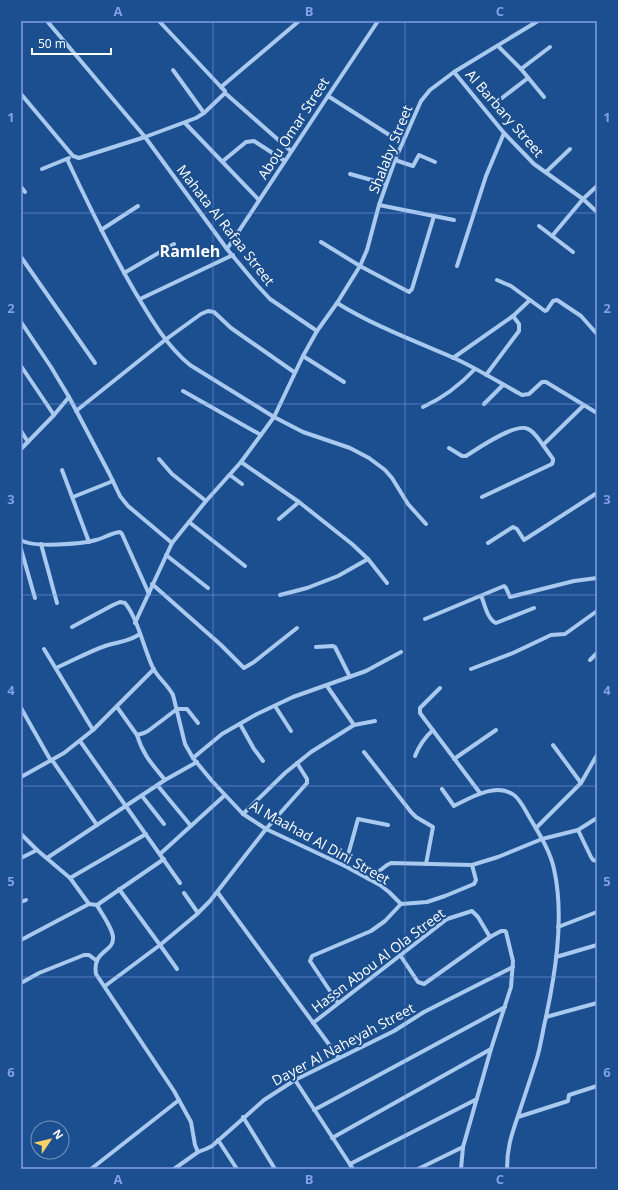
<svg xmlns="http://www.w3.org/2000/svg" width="618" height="1190" viewBox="0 0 618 1190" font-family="'Open Sans',sans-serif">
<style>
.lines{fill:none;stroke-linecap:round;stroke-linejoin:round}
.street{stroke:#a9c9ee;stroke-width:4}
.grid{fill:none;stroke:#839eea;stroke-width:1;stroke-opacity:0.55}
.labels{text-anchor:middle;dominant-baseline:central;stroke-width:4;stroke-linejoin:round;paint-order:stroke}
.street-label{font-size:14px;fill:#fff;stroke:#1b4f8f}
.quarter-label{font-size:16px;font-weight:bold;fill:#fff;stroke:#1b4f8f}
.neatline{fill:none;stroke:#839eea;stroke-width:1.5}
.grid-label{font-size:13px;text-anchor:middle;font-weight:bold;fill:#839eea}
</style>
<rect width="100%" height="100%" fill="#1b4f8f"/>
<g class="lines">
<g class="street">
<polyline points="47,21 145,137 227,249 257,285 270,299 317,331"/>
<polyline points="159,21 221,87"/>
<polyline points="498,46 521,69 544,97"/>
<polyline points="521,69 550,47"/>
<polyline points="173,70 204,113"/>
<polyline points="454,72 504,133 534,164 583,199 597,212"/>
<polyline points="225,93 291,151"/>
<polyline points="21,94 73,156 79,158 145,137 196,118 204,113 225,93 225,91 221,87 299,21"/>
<polyline points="328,96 402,143"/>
<polyline points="502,98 528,78"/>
<polyline points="185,123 259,200"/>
<path d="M 67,159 C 88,204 110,249 135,292 C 151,319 166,345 190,365 L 274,417 L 303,432 L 350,448 L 369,458 L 385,470 L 392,478 L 408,504 L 426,524"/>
<polyline points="395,160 413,166 419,155 435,162"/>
<polyline points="223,161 246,142 254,141 285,161"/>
<polyline points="42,169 69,158"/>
<polyline points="546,172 570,149"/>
<polyline points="350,174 386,184"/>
<polyline points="21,187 25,192"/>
<polyline points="379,205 454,220"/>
<polyline points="539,226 573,252"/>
<polyline points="101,230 138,206"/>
<polyline points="552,236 583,199 597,186"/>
<polyline points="321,242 360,266 409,292 412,289 434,216"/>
<polyline points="227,249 328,96 378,21"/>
<polyline points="21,257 95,363"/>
<polyline points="457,266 486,176 504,133"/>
<polyline points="124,273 174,244"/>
<polyline points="497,280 511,286 545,311 547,310 553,301 557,300 581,316 597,334"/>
<polyline points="140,299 233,255"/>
<path d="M 337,303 C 374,326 415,341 454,358 C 478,369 500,383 522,395 L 529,394 L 542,382 L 546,382 L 597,413"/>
<polyline points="21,322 51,367 69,397 109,473 120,496 128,506 172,543"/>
<polyline points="303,356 344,382"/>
<polyline points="453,358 513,316 530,300"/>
<polyline points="21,366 54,415"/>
<polyline points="486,375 519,331 519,324 513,316"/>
<polyline points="183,391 261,435"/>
<polyline points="484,404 503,385"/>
<path d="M 423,407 C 443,398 460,385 475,369"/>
<polyline points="76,411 165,340 201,314 208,311 214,312 231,328 294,372"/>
<polyline points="21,431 28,442"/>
<path d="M 449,448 L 462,456 L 466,456 C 477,449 516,422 528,429 C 534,431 539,440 543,445 L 584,405"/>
<polyline points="21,449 54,415 69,397"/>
<polyline points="159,459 172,474 206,501"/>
<polyline points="241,462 299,502 352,544 368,559 387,583"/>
<polyline points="62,470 89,542"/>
<polyline points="230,475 242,484"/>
<polyline points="73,497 113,481"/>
<polyline points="482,497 552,464 553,461 553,459 543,445"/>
<polyline points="279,519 299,502"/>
<polyline points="189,522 245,566"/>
<path d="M 21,540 C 32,548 82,544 96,540 C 104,538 111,533 120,532 L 122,534 L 149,594"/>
<polyline points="488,543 513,527 517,529 524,540 597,493"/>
<polyline points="41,544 57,603"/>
<polyline points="21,549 35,598"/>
<polyline points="166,555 208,588"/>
<polyline points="152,584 221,645 244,668 254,662 297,628"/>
<polyline points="280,595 307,588 338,576 368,559"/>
<path d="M 481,596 C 485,604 487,619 496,623 L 534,608"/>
<polyline points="425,619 504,586 506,588 510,597 574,581 597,578"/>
<polyline points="135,623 172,543 206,501 241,462 274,417 303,356 317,331 337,303 360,266 367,250 379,205 395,160 421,101 430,90 454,72 538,21"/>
<path d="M 72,627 L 113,605 L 120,602 L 125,603 C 138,619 144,649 153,668 C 158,678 168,685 173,695 L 185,744 L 193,758 L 212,781 L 243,814 L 266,829 L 345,866 L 380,885 L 389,892 L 401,904"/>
<polyline points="316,647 333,646 335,647 350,677"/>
<polyline points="44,649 93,730"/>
<polyline points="590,660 597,653"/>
<path d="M 56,668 C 72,661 88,652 105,646 C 119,641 126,643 140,634"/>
<polyline points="471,669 513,653 551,635 565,634 597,611"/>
<polyline points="327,686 354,725"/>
<polyline points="440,688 420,708 420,713 480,793"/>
<polyline points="275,706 291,731"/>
<polyline points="117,707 137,735 144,733 148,731 177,709 187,709 198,723"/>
<polyline points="21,708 51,761"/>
<polyline points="240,724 254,749 263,761"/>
<path d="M 137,735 C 143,755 152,764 165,780"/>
<polyline points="80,741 180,883"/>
<polyline points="553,745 581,783"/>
<polyline points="364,752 411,812 416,817 433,827 426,864"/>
<path d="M 415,756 C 419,746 424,738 433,730"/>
<polyline points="193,758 222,734 257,714 293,697 366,671 401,652"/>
<polyline points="454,759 496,730"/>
<polyline points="52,760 97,825"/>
<polyline points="21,777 64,753 93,730 154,669"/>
<polyline points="158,786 191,826"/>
<path d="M 442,789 L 454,806 C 470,798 496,782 514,795 C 521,800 526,812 531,820 C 540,835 550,851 554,869 C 565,918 555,977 544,1026 C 542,1036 540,1048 537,1058 C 531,1077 525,1095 519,1113 C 512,1134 507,1146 507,1169"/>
<polyline points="142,796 164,824"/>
<polyline points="243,814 285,773 311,752 354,725 375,721"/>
<polyline points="536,828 581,783 597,755"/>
<polyline points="578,830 591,857 593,860 597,861"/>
<path d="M 21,834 L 37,850 L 70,878 L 89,904 L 97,905 C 101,913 114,930 113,939 C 113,952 92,951 96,974 L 174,1091 L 191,1122 L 195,1145 L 198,1152"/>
<polyline points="160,854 225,795"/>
<polyline points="21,858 37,850"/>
<polyline points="47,858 165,780 197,762"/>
<polyline points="345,866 358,819 388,825"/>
<polyline points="70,878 146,834"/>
<polyline points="369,879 387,865 391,863 472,865 498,857 542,839 578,830 597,818"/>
<polyline points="119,889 160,945 177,969"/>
<polyline points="184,893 198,913"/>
<polyline points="218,893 339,1058"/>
<polyline points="21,902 26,900"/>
<polyline points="401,904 427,902 445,896 474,884 476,880 472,865"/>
<polyline points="97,905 164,859"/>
<polyline points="558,927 597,912"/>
<polyline points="21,940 89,904"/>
<polyline points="400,955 418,982 424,984 490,937 501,931 505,931 506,932 513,961 511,987 491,1049 463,1147 461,1169"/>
<polyline points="556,957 597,945"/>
<polyline points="21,983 39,973 84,955 89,955 97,961"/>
<polyline points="105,986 160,945 196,915 210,901 266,829 307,783 307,779 297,763"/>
<polyline points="338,1003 310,961 312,956 371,931 385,921 401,904"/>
<polyline points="546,1017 597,1003"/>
<polyline points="313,1023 447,919 472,911 478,917 490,937"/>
<polyline points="295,1080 353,1169"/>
<polyline points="314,1110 505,1007"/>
<polyline points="243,1117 275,1169"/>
<polyline points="518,1117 568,1101 569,1095 597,1086"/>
<polyline points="332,1138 491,1049"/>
<polyline points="218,1140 237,1169"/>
<polyline points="350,1164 477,1099"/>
<polyline points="91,1169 179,1100"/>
<polyline points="174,1169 198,1152 206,1149 212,1146 264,1100 295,1080 394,1031 424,1012 513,967"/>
<polyline points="418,1169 463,1147"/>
</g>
</g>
<path class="grid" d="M 213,21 L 213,1169M 405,21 L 405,1169M 21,213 L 597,213M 21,404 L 597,404M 21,595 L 597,595M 21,786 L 597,786M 21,977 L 597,977"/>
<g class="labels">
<g class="street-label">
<text transform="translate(505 113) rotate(49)">Al Barbary Street</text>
<text transform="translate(293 128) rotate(-57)">Abou Omar Street</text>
<text transform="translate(390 149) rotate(-68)">Shalaby Street</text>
<text transform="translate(226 225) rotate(52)">Mahata Al Rafaa Street</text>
<text transform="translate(320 842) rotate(29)">Al Maahad Al Dini Street</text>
<text transform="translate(378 960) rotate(-37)">Hassn Abou Al Ola Street</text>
<text transform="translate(343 1044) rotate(-28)">Dayer Al Naheyah Street</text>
</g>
<g class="quarter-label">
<text x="190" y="251">Ramleh</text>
</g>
</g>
<rect width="618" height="1190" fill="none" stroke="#1b4f8f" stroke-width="44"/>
<g transform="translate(50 1140) rotate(55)"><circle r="19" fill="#1b4f8f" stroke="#7695bc"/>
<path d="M0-3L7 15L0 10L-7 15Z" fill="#ffd166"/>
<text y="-6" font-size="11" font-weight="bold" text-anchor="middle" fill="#ffffff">N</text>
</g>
<path d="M32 48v6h79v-6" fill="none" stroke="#ffffff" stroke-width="2"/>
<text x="38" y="48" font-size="12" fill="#ffffff" stroke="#1b4f8f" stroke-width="3" paint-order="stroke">50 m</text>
<rect x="22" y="22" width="574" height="1146" class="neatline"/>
<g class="grid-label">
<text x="118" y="16">A</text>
<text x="309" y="16">B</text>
<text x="500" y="16">C</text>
<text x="11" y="122">1</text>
<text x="607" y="122">1</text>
<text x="11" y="313">2</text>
<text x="607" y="313">2</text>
<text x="11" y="504">3</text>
<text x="607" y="504">3</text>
<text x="11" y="695">4</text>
<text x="607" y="695">4</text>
<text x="11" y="886">5</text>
<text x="607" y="886">5</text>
<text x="11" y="1077">6</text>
<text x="607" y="1077">6</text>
<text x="118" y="1184">A</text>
<text x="309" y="1184">B</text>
<text x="500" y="1184">C</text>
</g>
</svg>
